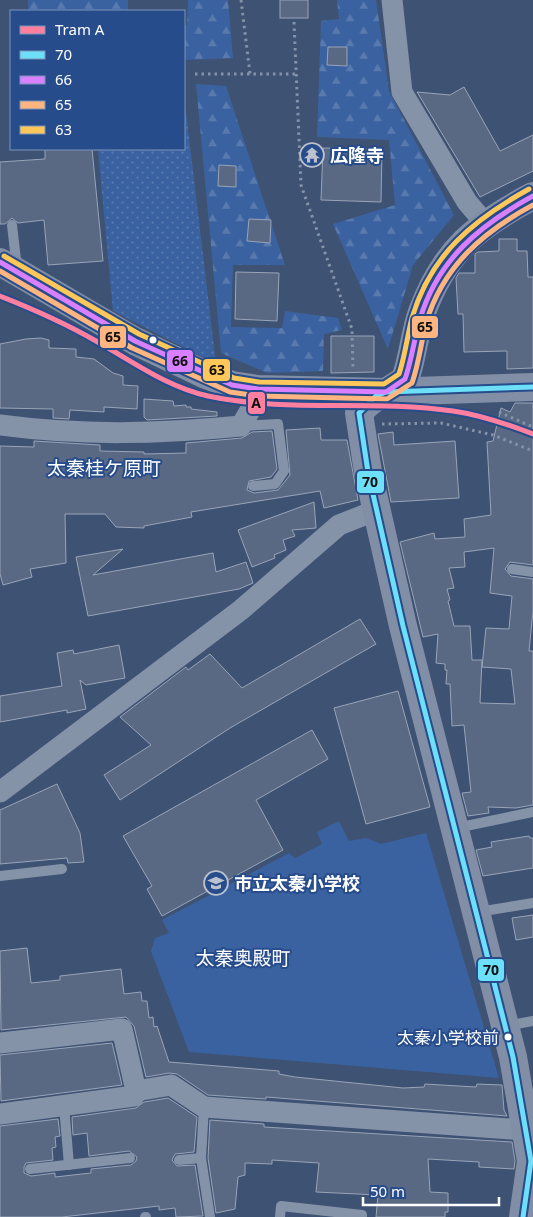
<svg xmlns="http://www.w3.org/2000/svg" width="533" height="1217" viewBox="0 0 533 1217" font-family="'Noto Sans','Noto Sans JP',sans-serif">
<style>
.grass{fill:url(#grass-dots)}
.forest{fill:url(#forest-firs)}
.garden{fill:#3b62a0}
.building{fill:#596984;stroke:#99a4b7;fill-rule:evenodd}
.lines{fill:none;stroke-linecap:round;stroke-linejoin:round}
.path{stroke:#8593a9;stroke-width:3;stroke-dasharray:2.5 4;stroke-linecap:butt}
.lane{stroke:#8593a9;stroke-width:10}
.street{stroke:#8593a9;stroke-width:21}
.secondary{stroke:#818ea5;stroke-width:28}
.bus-1-casing{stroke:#274c8b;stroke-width:9}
.bus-2-casing{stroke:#274c8b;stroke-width:9}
.bus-3-casing{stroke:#274c8b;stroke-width:9}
.bus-4-casing{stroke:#274c8b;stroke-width:9}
.bus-1{stroke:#6ddff8;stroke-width:5}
.bus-2{stroke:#d880ff;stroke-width:5}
.bus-3{stroke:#ffb580;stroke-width:5}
.bus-4{stroke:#fdc75a;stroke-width:5}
.tram-1-casing{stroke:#274c8b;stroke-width:9}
.tram-1{stroke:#ff809e;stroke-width:5}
.bus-dot{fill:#fff;stroke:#274c8b;stroke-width:2}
.labels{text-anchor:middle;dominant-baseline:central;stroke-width:4;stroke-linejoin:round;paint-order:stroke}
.bus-label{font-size:17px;fill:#fff;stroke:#274c8b;text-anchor:end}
.poi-label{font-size:18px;font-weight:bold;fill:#fff;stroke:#274c8b;text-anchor:start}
.neighbourhood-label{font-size:19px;fill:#fff;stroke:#274c8b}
.line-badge{stroke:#274c8b;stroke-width:2}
.pale-badge-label{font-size:14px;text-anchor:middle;font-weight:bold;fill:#111}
</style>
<defs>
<pattern id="grass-dots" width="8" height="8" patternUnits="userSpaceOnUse" patternTransform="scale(1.25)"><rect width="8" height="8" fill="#3b62a0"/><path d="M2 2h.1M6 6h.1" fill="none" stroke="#587aae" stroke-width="1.8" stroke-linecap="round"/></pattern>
<pattern id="forest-firs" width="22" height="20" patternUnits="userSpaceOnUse" patternTransform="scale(1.25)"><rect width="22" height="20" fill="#3b62a0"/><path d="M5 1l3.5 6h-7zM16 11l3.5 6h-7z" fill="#587aae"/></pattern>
</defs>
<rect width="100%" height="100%" fill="#3e5274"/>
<polygon class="grass" points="184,95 216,364 113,311 98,149 184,149"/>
<g class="forest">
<rect x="28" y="0" width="100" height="11"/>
<polygon points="188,0 228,0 233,58 184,60 184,25 187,25"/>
<polygon points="337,0 376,0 389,91 454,215 413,265 388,349 333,224 395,205 389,140 317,137 321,21 339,19"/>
<polygon points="196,84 226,86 285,265 233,265 231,327 282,328 285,311 338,318 342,330 324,334 323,371 267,373 221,353"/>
</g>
<polygon class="garden" points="339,821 349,841 366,838 381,844 426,833 499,1078 189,1052 151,951 155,938 169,933 162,920 289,853 295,858 322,844 317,832"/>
<g class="building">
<rect x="280" y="0" width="28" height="18"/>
<polygon points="328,47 347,47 347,66 327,65"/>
<polygon points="464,87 500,151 533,135 533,171 480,197 417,92 450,95"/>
<polygon points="323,148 382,149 381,202 321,200"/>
<polygon points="45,149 92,149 103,261 48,265 44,220 18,223 12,218 5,224 0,224 0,162 45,159"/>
<polygon points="219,165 236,166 236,187 218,186"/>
<polygon points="249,219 271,220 270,243 247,241"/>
<polygon points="499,239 517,239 517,251 527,251 528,277 533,277 533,368 507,369 507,351 464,352 463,314 458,314 456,278 459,273 475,273 475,254 478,252 499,251"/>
<polygon points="236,272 279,273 277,321 235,319"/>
<polygon points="331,336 374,336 374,372 331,373"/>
<polygon points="41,338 49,340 49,348 76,349 76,357 94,359 113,373 123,376 123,385 138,386 137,409 104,407 104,412 70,410 69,419 53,418 53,409 0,408 0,344 26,339"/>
<polygon points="144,399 173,401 174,406 186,405 186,407 191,407 191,409 217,412 217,416 147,420 144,417"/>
<path d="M 515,403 L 533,403 L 533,565 L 510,562 L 505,569 L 511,576 L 533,579 L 533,611 L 529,651 L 533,651 L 533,805 L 516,808 L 488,807 L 489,813 L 468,816 L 462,793 L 471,792 L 464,725 L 452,726 L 450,684 L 446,684 L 447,670 L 445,670 L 445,664 L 436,663 L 438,634 L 423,637 L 400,542 L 434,533 L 435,539 L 465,537 L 464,519 L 491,515 L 487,442 L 493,441 L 501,408 L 510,412 ZM 494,548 L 490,593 L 512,596 L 509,629 L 486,628 L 482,667 L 511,669 L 515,704 L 480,703 L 482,660 L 472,660 L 470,626 L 454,626 L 448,601 L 450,600 L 447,589 L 454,588 L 449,568 L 465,567 L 464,552 Z"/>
<polygon points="320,428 321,440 347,440 358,500 324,508 320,491 191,512 192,517 144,526 144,528 116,527 105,514 65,514 66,563 30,569 32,577 3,585 0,574 0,446 34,447 34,441 100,445 100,451 144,452 144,454 186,453 186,443 242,438 252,432 272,431 277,469 271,477 249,481 247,490 254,493 278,490 290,475 286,430"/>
<polygon points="393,432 394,445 455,441 459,498 391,502 378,434"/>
<polygon points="314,502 316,528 292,530 295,536 283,540 286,550 274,555 275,558 252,567 238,530"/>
<polygon points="123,549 93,575 213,553 216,572 246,562 253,583 239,589 88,616 76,557"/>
<polygon points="360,619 376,644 230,728 120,800 104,775 151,745 120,717 186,667 188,670 210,654 242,688"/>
<polygon points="119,645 125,678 86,685 80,680 86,709 67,713 67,710 0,722 0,696 62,686 57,653 73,650 74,654"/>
<polygon points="398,691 430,807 366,824 334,708"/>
<polygon points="312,730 328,759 256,800 283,850 162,916 147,889 152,886 123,836"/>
<polygon points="57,784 80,833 84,862 68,863 67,858 0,864 0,810"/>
<polygon points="529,836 530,838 533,838 533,868 483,876 476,850 492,847 491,842"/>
<polygon points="533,915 533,937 516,940 512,918"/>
<polygon points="27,948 31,983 60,980 60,976 121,969 124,994 141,992 142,1001 147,1001 149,1018 153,1017 154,1027 157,1026 169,1062 279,1071 279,1074 295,1077 403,1088 424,1087 425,1084 476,1087 477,1084 502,1085 504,1110 507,1116 266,1097 266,1099 208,1095 177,1074 169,1073 146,1077 134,1026 126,1017 1,1030 0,951"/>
<polygon points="112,1043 122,1085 1,1101 0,1055"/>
<polygon points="168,1098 197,1117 194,1152 175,1154 172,1160 177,1166 195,1165 203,1216 176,1217 175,1208 159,1210 159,1206 62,1217 0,1217 0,1126 58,1119 60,1136 55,1137 56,1147 52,1148 53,1160 26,1163 24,1167 24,1173 31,1176 55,1173 55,1177 91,1173 91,1169 131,1165 136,1161 137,1157 129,1151 89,1156 87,1133 73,1135 72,1117 136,1108 144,1102"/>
<polygon points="210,1120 264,1124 264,1127 512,1142 515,1161 514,1169 479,1167 479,1162 428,1159 430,1192 448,1193 448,1212 445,1212 445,1217 376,1217 378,1195 316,1192 319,1163 272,1160 272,1164 245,1163 245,1175 238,1177 235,1209 216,1213 208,1158"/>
</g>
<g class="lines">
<g class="path">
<polyline points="241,0 250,74 296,74"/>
<polyline points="294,22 301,185 352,329 353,370"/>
<polyline points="195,74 250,74"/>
<polyline points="499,412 533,427"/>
<polyline points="382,424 441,423 493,435 533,451"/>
</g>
<g class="lane">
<polyline points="11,267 16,260 12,225"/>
<polyline points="242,426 278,424 284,471 275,484 253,486"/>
<polyline points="512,569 533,572"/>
<polyline points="456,828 533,812"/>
<polyline points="0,876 62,869"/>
<polyline points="478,912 533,903"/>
<polyline points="506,1026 533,1021"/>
<polyline points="64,1106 69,1165"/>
<polyline points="204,1107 201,1158 210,1217"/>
<polyline points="179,1160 201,1158"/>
<polyline points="30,1169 130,1158"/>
<polyline points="145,1217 146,1217"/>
<polyline points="280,1217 281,1206 362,1215 362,1217"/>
</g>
<g class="street">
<polyline points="392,0 402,92 467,202 485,223"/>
<path d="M 0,425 C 82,436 159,434 241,426 L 255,402 L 258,389"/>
<polyline points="0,792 242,609 339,525 377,510"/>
<polyline points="0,1043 122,1029 136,1091 134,1096 0,1114"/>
<polyline points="136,1091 171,1085 204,1107 525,1130"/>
</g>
<g class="secondary">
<polyline points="0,262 135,341 206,375 232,385 258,389 386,392 533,387"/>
<path d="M 523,1217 L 531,1161 L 513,1057 L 403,626 L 368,472 L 359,413 C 371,396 389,393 405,379 C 413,358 414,334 422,312 C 445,250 476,226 533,196"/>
</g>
<g class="bus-1-casing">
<polyline id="bus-1" points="523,1217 531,1161 513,1057 403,626 368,472 359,413 376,396 386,392 533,387"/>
</g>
<g class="bus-2-casing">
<path id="bus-2" d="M 0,262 L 135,341 L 232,385 L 258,389 L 386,392 L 405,379 C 412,359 414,339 420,319 C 438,259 480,225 533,196"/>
</g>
<g class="bus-3-casing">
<path id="bus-3" d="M 0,271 L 132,348 L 230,392 L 258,396 L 387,399 L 412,383 C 419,363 421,343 426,323 C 443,266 483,232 533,205"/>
</g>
<g class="bus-4-casing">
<path id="bus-4" d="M 4,256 L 139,334 L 234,378 L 259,382 L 384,384 L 399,374 C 405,356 407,337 412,318 C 431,254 473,220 529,189"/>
</g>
<use href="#bus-1" class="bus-1"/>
<use href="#bus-2" class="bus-2"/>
<use href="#bus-3" class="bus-3"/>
<use href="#bus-4" class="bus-4"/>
<g class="tram-1-casing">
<path id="tram-1" d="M 0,296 C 33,309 65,323 96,341 C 132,361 167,387 208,396 C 288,413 372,399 453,411 C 481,415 507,424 533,434"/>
</g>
<use href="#tram-1" class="tram-1"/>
</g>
<defs>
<g id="temple-ring" transform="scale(1.25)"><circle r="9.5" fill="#274c8b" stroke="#bbc2ce" stroke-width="1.5"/><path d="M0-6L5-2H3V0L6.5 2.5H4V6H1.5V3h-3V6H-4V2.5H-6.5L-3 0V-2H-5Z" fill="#bbc2ce"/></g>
<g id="school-ring" transform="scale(1.25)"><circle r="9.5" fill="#274c8b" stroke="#bbc2ce" stroke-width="1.5"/><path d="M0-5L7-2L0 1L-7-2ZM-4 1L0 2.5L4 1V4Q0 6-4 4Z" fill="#bbc2ce"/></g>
</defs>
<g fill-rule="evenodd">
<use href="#temple-ring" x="312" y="155"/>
<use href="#school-ring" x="216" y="883"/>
</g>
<g class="bus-dot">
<circle cx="153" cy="340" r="4.5"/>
<circle cx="508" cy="1037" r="4.5"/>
</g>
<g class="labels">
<g class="bus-label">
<text x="499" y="1037">太秦小学校前</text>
</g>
<g class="poi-label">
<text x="330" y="155">広隆寺</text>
<text x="234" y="883">市立太秦小学校</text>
</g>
<g class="neighbourhood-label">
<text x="104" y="468">太秦桂ケ原町</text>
<text x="243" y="958">太秦奥殿町</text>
</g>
</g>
<g class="line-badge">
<rect x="411" y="315" width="28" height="24" rx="5" fill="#ffb580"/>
<rect x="99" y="325" width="28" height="24" rx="5" fill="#ffb580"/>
<rect x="166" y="349" width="28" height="24" rx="5" fill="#d880ff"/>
<rect x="202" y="358" width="29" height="24" rx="5" fill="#fdc75a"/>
<rect x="247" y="391" width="19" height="24" rx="5" fill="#ff809e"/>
<rect x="356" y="470" width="29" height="24" rx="5" fill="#6ddff8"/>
<rect x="477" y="958" width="28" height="24" rx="5" fill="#6ddff8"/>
</g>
<g class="pale-badge-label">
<text x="425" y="332">65</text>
<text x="113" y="342">65</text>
<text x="180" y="366">66</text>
<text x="217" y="375">63</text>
<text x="256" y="408">A</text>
<text x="370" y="487">70</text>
<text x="491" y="975">70</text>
</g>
<rect x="10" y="10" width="175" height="140" fill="#274c8b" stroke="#7d94b9"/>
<rect x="20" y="26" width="25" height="8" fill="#ff809e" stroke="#7d94b9"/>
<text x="55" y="35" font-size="15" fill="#ffffff">Tram A</text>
<rect x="20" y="51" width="25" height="8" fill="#6ddff8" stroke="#7d94b9"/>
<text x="55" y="60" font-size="15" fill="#ffffff">70</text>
<rect x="20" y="76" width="25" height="8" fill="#d880ff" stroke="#7d94b9"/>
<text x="55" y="85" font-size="15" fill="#ffffff">66</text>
<rect x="20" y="101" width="25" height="8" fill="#ffb580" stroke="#7d94b9"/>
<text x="55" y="110" font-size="15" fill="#ffffff">65</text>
<rect x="20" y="126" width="25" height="8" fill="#fdc75a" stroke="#7d94b9"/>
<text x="55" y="135" font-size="15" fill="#ffffff">63</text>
<path d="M363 1197v8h136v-8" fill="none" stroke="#ffffff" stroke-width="2.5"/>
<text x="370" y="1197" font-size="15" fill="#ffffff" stroke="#274c8b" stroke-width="4" paint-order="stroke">50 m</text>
</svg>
